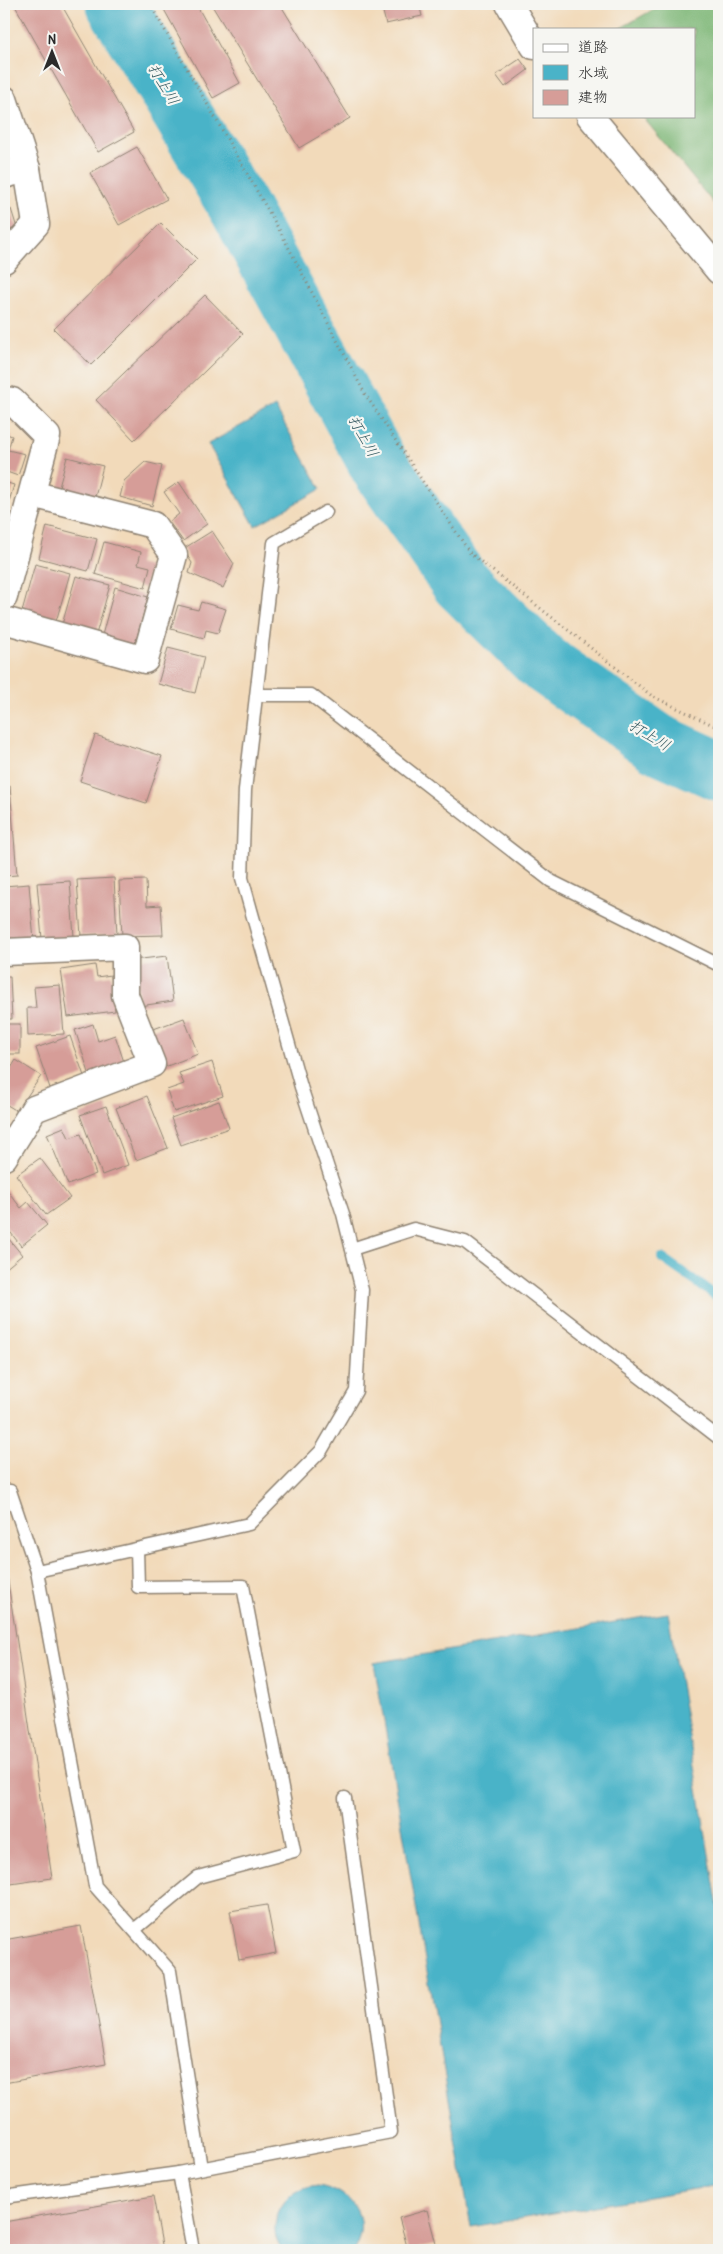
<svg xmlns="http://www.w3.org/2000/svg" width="723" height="2254" viewBox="0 0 723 2254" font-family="'Patrick Hand','Klee One',sans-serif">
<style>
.forest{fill:#7cb675;stroke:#547050}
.water{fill:#4ab3c8;stroke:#3a6f7a}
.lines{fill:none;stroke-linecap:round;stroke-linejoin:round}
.stream{stroke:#4ab3c8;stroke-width:10}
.river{stroke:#4ab3c8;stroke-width:60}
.building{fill:#d69d98}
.lane-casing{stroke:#8e8272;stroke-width:15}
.street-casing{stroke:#8e8272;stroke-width:29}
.path{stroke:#8e8272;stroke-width:3;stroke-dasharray:1 4;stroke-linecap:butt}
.lane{stroke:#fff;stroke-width:12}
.street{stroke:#fff;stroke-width:26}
.labels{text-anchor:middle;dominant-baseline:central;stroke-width:4.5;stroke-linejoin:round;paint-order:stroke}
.water-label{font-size:15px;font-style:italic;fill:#365b62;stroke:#f6f6f2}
</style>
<rect width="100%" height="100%" fill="#f6f6f2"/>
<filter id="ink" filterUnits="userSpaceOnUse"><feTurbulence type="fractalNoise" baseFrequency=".02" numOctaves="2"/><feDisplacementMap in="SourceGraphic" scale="10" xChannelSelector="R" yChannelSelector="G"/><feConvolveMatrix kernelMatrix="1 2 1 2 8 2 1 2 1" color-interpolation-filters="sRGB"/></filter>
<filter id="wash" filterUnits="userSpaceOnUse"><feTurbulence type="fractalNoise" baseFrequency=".0096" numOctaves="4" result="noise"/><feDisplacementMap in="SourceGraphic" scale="20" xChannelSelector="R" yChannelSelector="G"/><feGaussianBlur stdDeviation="1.12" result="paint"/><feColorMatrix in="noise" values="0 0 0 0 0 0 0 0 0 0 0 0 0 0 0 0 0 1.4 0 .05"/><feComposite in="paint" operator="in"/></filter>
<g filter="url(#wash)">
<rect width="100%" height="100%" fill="#f2daba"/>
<polygon class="forest" points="663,4 719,4 719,210 642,116 694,116 694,29 619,29"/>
<g class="water">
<polygon points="275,407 321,489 255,526 208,444"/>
<polygon points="668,1613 719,1913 719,2185 471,2227 374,1663"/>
<path d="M 318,2185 C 351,2190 372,2218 354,2250 L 282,2250 C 266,2229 279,2197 303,2188 C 307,2186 313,2186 318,2185 Z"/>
</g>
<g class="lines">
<polyline class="stream" points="662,1258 719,1298"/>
<polyline class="river" points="116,4 239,208 380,467 461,583 543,663 657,743 719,771"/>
</g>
<g id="blocks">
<g class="building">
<polygon points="14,4 61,4 134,132 98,152"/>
<polygon points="161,4 196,4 240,83 213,98"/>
<polygon points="211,4 280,4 350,118 299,148"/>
<polygon points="381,4 419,4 422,16 386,24"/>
<polygon points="520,59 528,70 505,87 496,75"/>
<polygon points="137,147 167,199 119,225 90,173"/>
<polygon points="11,209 17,228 4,231 4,211"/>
<polygon points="161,223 197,259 91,365 54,329"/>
<polygon points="205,295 243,334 134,440 96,400"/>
<polygon points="4,433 12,436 8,450 25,454 18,476 4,471"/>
<polygon points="67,457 103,466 94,501 58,491"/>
<polygon points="145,462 162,466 152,506 120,497 124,481"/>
<polygon points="4,482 14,485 4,518"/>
<polygon points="179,482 207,524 183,541 169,522 179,514 164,492"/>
<polygon points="47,526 97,539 88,571 39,558"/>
<polygon points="212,531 234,564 223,588 189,573 192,563 183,549"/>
<polygon points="104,542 141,552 138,564 150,567 145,588 95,574"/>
<polygon points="35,564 70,573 55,625 21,615"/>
<polygon points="76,576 110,585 95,638 61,628"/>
<polygon points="115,587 148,597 134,648 101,639"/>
<polygon points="201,602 226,609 218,633 206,630 204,638 171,629 178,605 198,610"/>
<polygon points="168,648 204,657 195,693 158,684"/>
<polygon points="95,735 162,756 146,803 80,781"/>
<polygon points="10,786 17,875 4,876 4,787"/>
<polygon points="114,878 117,935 81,936 77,880"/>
<polygon points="146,880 147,906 161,905 163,935 122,936 119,881"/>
<polygon points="70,881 74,937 42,939 37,883"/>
<polygon points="29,884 34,941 5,944 4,886"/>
<polygon points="167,956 173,1001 140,1006 133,960"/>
<polygon points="95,965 97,977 111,975 115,1011 68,1017 61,970"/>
<polygon points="4,977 10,977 12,1019 4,1019"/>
<polygon points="60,985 64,1034 28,1036 27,1008 36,1008 34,987"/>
<polygon points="184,1018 198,1054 162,1068 148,1031"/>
<rect x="4" y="1024" width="16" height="30"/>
<polygon points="93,1024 98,1041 115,1035 126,1068 91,1079 75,1030"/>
<polygon points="70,1036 84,1076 50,1088 36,1048"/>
<polygon points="16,1060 41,1076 17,1111 4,1103 4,1079"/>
<polygon points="212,1062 223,1096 174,1112 167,1090 184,1084 179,1073"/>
<polygon points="147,1096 168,1148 136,1160 116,1108"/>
<polygon points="219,1101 229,1128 181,1145 171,1118"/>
<polygon points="106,1106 128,1165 102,1175 80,1115"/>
<polygon points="64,1127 69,1138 81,1134 96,1174 68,1185 47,1134"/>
<polygon points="40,1158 70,1198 46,1215 16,1175"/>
<polygon points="7,1190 21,1208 28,1202 47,1225 21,1246 4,1224 4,1193"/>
<polygon points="4,1233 22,1255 4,1270"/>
<polygon points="4,1555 52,1878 4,1885"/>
<polygon points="267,1905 276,1953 239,1960 230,1911"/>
<polygon points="81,1926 106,2064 4,2083 4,1940"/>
<polygon points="153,2196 163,2250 4,2250 4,2222"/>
<polygon points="427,2210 436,2244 408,2250 399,2218"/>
</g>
</g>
</g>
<g filter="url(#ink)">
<use href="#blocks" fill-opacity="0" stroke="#8e8272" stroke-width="1"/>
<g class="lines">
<g class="lane-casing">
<g id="lane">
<polyline points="258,695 311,695 551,881 719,965"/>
<polyline points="352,1249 414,1229 465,1242 719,1438"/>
<polyline points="4,1492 10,1491 37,1571 249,1524 321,1451 356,1391 362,1290 343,1214 301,1087 242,878 245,790 274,543 326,512"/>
<polyline points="37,1571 95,1886 170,1971 201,2168"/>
<polyline points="134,1930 198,1877 294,1851 243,1586 138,1587 137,1549"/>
<polyline points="179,2173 193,2250"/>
<polyline points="4,2197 179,2173 391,2132 345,1798"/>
</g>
</g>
<g class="street-casing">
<g id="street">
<polyline points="509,4 534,46"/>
<polyline points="4,99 27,169 36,224 4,260"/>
<polyline points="590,116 719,271"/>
<polyline points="4,175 27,169"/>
<polyline points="4,400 12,401 47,436 4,597"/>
<polyline points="4,620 145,660 174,555 153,525 32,494"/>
<polyline points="4,952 125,947 125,995 152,1064 34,1109 4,1157"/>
</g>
</g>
<polyline class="path" points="150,4 281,233 365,394 470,553 652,696 719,728"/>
<use href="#lane" class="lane"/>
<use href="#street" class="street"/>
</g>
</g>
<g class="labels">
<g class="water-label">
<text transform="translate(164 84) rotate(59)">打上川</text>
<text transform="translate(364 436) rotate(61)">打上川</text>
<text transform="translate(650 735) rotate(31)">打上川</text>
</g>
</g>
<rect width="723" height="2254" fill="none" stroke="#f6f6f2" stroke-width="20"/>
<rect x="533" y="28" width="162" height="90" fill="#f6f6f2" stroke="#a5a5a2"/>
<rect x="543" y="44" width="25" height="8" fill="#ffffff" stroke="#a5a5a2"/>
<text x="578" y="52" font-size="15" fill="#2b2b2b">道路</text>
<rect x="543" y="65" width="25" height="15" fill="#4ab3c8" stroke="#a5a5a2"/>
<text x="578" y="78" font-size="15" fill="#2b2b2b">水域</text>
<rect x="543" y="90" width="25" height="15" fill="#d69d98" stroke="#a5a5a2"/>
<text x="578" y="102" font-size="15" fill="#2b2b2b">建物</text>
<g transform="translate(52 52)" stroke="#f6f6f2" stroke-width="4" paint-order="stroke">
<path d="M0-4L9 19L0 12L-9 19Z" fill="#2b2b2b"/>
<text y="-8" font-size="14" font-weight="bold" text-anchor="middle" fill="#2b2b2b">N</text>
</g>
</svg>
